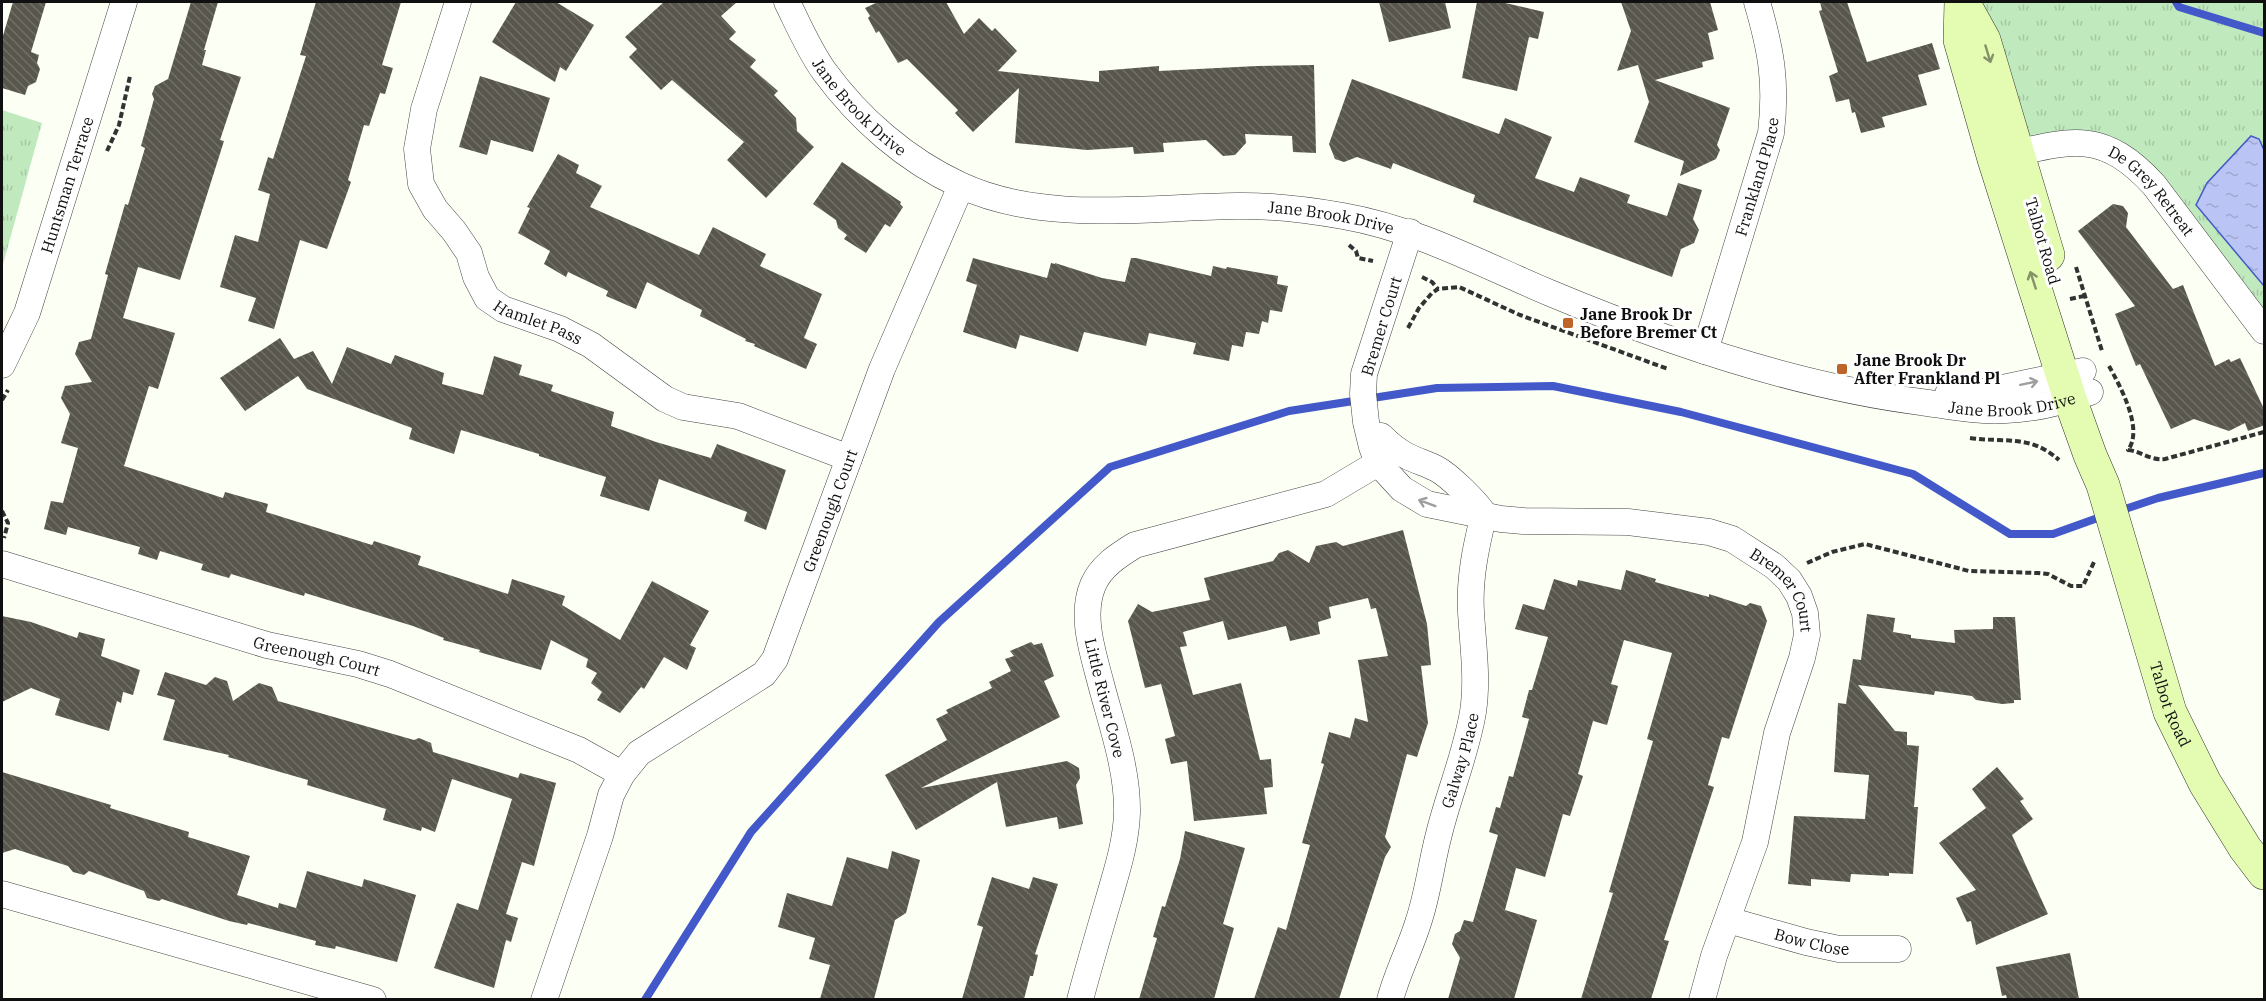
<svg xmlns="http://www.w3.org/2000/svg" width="2266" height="1001" viewBox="0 0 2266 1001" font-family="'IBM Plex Serif',serif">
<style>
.park{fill:url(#park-tufts)}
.water{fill:url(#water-ripples);stroke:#4359ca;stroke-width:1.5}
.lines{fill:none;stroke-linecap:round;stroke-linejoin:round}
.stream{stroke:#4359ca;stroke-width:8}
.building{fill:url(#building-back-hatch)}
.street-casing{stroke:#434343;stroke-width:27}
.secondary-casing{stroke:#323232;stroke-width:34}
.path{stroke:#323232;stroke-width:4;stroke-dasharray:6 3;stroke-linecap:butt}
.street{stroke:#fff;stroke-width:26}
.secondary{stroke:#e4fcb1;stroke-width:33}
.oneway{stroke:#859269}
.oneway2{stroke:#9f9f9f}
.poi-dot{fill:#be642b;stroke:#fff;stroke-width:2}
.labels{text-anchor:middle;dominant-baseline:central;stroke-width:6;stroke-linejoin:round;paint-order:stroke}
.street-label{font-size:16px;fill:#101010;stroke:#fff}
.poi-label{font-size:16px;font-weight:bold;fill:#101010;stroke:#fff;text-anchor:start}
</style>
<defs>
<pattern id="park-tufts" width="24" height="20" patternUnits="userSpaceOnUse" patternTransform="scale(1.5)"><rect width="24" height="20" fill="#c1e9be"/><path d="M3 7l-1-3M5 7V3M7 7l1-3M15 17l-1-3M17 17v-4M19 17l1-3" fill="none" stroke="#a5c7a2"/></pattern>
<pattern id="water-ripples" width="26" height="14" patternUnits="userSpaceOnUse" patternTransform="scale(1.5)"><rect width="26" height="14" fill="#bac5f5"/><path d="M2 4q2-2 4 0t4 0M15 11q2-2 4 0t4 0" fill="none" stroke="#9fa8d1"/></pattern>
<pattern id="building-back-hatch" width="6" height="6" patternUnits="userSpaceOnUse" patternTransform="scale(1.5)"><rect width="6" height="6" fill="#59574d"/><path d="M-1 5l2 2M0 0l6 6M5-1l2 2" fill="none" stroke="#706f68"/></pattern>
</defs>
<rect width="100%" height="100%" fill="#fcfff4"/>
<g class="park">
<polygon points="1963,2 2264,2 2264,331 2120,154 2018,153"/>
<polygon points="2,110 42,123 2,268"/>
</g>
<polygon class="water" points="2251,136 2259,139 2264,150 2264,286 2196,205 2207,183"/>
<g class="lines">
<g class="stream">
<polyline points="2176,2 2179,7 2264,33"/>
<polyline points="2119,511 2158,498 2264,473"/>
<polyline points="645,1000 751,832 939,622 1110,467 1289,411 1437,388 1553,386 1681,412 1913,474 2010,534 2053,534 2106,515"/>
</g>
</g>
<g class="building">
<polygon points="13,2 46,2 31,52 39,55 37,63 40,69 36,82 28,86 25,95 2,88 2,39"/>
<polygon points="191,2 218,2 204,50 206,50 202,65 241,77 220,140 224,141 180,280 138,267 123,318 175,333 158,389 149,386 124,466 223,498 225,492 268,504 266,512 372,545 374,541 421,556 418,565 508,594 512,579 565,596 562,605 620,640 652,581 709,611 690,645 696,648 687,670 664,657 644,689 641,687 620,713 597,700 602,692 591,683 597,673 586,667 588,659 551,640 541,670 479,652 480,650 443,640 444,638 413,626 305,593 304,596 231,574 229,578 201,570 203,564 160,551 157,560 138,554 140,547 68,527 66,535 44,529 51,501 63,503 78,448 61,443 70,414 61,398 65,386 92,382 75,354 79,342 91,339 108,275 105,274 125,204 128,205 145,148 141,146 154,99 152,94 155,86 168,79"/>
<polygon points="316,2 401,2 382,65 393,68 385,94 380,93 369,126 364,125 348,180 351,182 327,249 300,240 274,329 248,321 256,298 220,287 235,235 258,242 270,194 258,190 268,157 273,159 306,56 300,55"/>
<polygon points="516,2 556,2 594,25 566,71 560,67 555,82 492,42"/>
<polygon points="664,2 737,2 721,16 736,32 729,39 756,60 750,67 778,91 774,95 796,118 797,131 814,147 766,198 727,160 744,142 672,80 661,90 629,57 637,49 625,37"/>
<polygon points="878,2 946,2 964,34 979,18 992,31 995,28 1017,51 998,71 1099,82 1099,71 1159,66 1159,71 1257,66 1314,65 1316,153 1293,152 1292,136 1245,134 1246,143 1235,155 1223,156 1206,140 1163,143 1164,152 1134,154 1133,147 1087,150 1015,143 1019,88 973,132 955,113 958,110 907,59 898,63 879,31 876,33 868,18 870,16 865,8"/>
<polygon points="1379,2 1445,2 1451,28 1389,42"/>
<polygon points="1477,2 1501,2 1544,12 1538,39 1529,37 1517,91 1462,78"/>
<polygon points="1621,2 1710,2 1718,30 1708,33 1714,59 1702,62 1703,67 1655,80 1730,108 1717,145 1720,150 1716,159 1680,176 1684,161 1634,142 1649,102 1638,65 1617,71 1631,31"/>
<polygon points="1820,2 1847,2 1867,62 1932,43 1940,69 1918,75 1927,105 1882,117 1885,127 1861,133 1855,112 1852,113 1849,99 1836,102 1829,76 1838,72 1819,11 1822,10"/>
<polygon points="480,76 550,98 533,152 491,140 487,155 459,147"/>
<polygon points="1352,79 1499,134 1505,118 1552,137 1535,178 1574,192 1580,177 1630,195 1627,203 1667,216 1678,183 1702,190 1693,219 1699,230 1694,243 1681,249 1672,277 1473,202 1475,195 1393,163 1391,169 1357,157 1344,162 1335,159 1329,144"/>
<polygon points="558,154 579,165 576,173 602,186 590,207 699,255 713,227 766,254 760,266 822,294 804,338 817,344 806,369 754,346 755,344 745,341 746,339 700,316 702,310 647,282 636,309 606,296 608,291 568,272 566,277 544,264 550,251 518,233 530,208 527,207"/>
<polygon points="842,162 901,202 900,204 903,207 890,227 885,224 866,253 844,239 847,235 838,228 836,220 813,204"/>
<polygon points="2113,204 2123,206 2128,213 2126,227 2173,289 2183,285 2215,366 2229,359 2231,362 2240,358 2264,409 2265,425 2248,431 2245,423 2229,431 2194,419 2171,429 2140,364 2136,366 2115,314 2135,306 2078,231"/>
<polygon points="973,258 1047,278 1051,263 1055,264 1055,263 1102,278 1125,282 1131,258 1136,258 1211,276 1213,266 1226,269 1227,267 1278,276 1277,284 1288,286 1282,312 1270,310 1268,323 1262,321 1259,334 1246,332 1243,347 1232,345 1229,361 1193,354 1196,343 1149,333 1146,346 1084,332 1078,352 1020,335 1016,349 963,332 977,285 966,281"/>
<polygon points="280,338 294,359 313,351 332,384 347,347 391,364 395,355 444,373 442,384 483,395 494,356 522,365 519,375 553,385 551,391 614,412 611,426 656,442 711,458 717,444 786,470 766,530 744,521 747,512 659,479 649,511 600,496 606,477 539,456 539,454 461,430 454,454 409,439 412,428 307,389 298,376 245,411 220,378"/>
<polygon points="1403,530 1427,624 1431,665 1421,666 1428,723 1417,757 1407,754 1385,837 1391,847 1385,857 1339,999 1254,999 1278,927 1286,930 1310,845 1302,843 1324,764 1321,763 1329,732 1350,738 1355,718 1368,722 1358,660 1388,656 1376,608 1371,609 1368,598 1329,607 1331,618 1318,622 1320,634 1290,641 1286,626 1228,640 1223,621 1183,632 1187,646 1180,647 1193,695 1241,683 1260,760 1271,759 1273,787 1264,788 1267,814 1194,821 1187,761 1171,764 1165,739 1175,736 1161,684 1145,688 1128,621 1138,604 1152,612 1210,600 1204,578 1273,561 1279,553 1288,550 1309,563 1316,546 1336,542 1343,546"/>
<polygon points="1626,570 1656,579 1655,582 1709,597 1709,594 1746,606 1750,603 1761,606 1767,621 1729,739 1722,737 1708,785 1714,787 1664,940 1669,941 1651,999 1581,999 1613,893 1609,892 1653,741 1647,739 1672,653 1624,640 1611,684 1618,686 1607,725 1593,721 1578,774 1583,776 1570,816 1563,814 1545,877 1516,868 1505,910 1537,920 1514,999 1448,999 1460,958 1452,944 1455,934 1460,931 1464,920 1473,922 1498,835 1489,832 1496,807 1500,808 1509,776 1513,777 1529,719 1522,717 1529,690 1532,690 1548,637 1515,629 1523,604 1544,610 1554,579 1577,586 1578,580 1621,590"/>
<polygon points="1867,614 1895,618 1893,632 1911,635 1911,638 1955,643 1954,630 1993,629 1993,617 2015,617 2021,700 2014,700 2014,703 2002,704 1976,700 1972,696 1935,691 1934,695 1858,685 1895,731 1907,732 1907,745 1919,746 1914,807 1918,807 1913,874 1889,873 1889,876 1851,874 1850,882 1811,879 1811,886 1788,884 1794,816 1865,819 1869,775 1834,772 1838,703 1846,704 1853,659 1861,660"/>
<polygon points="2,616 31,622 77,638 79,632 105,639 101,656 140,670 133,695 123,692 121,703 117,701 109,731 55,715 60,699 31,688 2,702"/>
<polygon points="1031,642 1034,645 1042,643 1054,676 1044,681 1060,717 921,788 1067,761 1079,768 1080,778 1076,785 1083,824 1059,829 1057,817 1006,827 997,782 916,830 885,775 947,740 936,719 948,713 946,710 992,688 989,682 1011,671 1005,659 1014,656 1010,651"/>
<polygon points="165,672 206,685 215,677 227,681 233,701 259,683 272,687 278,701 414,740 419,738 431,743 433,752 518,778 520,773 556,783 534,866 522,862 506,914 518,918 511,942 506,940 494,988 434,968 457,903 478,910 512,799 452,779 435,832 422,827 421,831 383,820 386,809 307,785 308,780 228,757 229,755 163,740 175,700 157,695"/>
<polygon points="1997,767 2024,799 2020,801 2033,819 2012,835 2048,914 1976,945 1971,921 1967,922 1956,898 1976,890 1939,843 1986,808 1972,789"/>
<polygon points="2,772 111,805 110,808 189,832 188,837 250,856 237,895 278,908 279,903 296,908 307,871 362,887 364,879 416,895 397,962 336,946 335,949 315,945 316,941 248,923 247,925 229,921 162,899 159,901 147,898 144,891 89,871 84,875 73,872 68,866 15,849 2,853"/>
<polygon points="1185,831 1245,848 1223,924 1234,928 1214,999 1139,999 1157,938 1153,937 1162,906 1165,907 1180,859"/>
<polygon points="892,851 920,860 906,913 895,920 874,999 820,999 830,965 809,959 815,938 778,927 787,893 832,906 847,857 888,869"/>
<polygon points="992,877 1029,889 1033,877 1058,884 1035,954 1038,955 1033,976 1030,976 1024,999 962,999 983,927 977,925"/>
<polygon points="2070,953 2079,999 2007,999 2006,995 2002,996 1996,967"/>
</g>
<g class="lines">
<g class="street-casing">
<g id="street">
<path id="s1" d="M 458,2 L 424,109 L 417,149 L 421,184 L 435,209 L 454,231 L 469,253 L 476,277 L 487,298 L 503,309 L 560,329 L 591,345 L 665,399 L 683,407 L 738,416 L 849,458"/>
<path id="s2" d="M 787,2 C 798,24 809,50 824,71 C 859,119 906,160 960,185 C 1043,224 1147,207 1236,206 C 1272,205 1308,210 1343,216 C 1417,229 1481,264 1550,293 C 1667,342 1795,386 1921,402 C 1949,406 1977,412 2006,410 C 2034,409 2063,402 2090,392"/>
<path id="s3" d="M 1999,157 C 2068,141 2101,127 2154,185 L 2264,331"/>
<path id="s4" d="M 1410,232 L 1364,374 L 1363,394 L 1366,422 L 1372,447 L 1378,463 L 1402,489 L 1427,504 L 1501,519 L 1523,521 L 1628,522 L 1709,532 L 1732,539 L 1774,566 L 1789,580 L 1799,596 L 1805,613 L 1807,635 L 1802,658 L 1777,733 L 1755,842 L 1714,956 L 1702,1000"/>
<path id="s5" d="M 1705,351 L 1771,133 C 1777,82 1771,50 1757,2"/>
<path id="s6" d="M 2,365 L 27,313 L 124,2"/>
<polyline points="1948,394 1979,393 2083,371"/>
<path d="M 1381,436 C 1389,444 1397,451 1407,456 C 1417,461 1428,464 1437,469 C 1450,476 1476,502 1484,514"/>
<path id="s7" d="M 2,564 L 267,645 L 358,664 L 390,674 L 579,750 L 622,774"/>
<polyline points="2,894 373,1000"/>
<path id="s8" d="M 1728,920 L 1806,942 L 1839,949 L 1898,949"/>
<path id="s9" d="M 544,1000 L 600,836 L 611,795 L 622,774 L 639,753 L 764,674 L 775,659 L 882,369 L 961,186"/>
<path d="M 1080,1000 C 1089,966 1099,932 1109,898 C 1117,870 1126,843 1127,813 C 1128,770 1112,726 1101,684 C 1093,653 1080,616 1093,585 C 1101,566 1119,555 1135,545 L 1326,494 L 1378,463 L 1392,447"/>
<path id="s10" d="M 1390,1000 C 1397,973 1410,949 1418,923 C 1428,894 1431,864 1439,834 C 1449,793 1466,754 1473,712 C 1478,679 1473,646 1471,612 C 1469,579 1476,546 1484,514"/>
</g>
</g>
<g class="secondary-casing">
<g id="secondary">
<path id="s11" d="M 1961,2 L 1960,40 L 1994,159 L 2070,399 L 2090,455 L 2103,485 L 2170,712 L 2205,783 L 2245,848 L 2264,873"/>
<polyline points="1963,2 1984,40 2048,255"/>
</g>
</g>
<g class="path">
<polyline points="107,151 119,125 130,76"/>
<polyline points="1349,245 1356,251 1358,258 1373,261"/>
<polyline points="2076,267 2102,351"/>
<polyline points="1422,277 1432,282 1438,289"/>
<polyline points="2070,299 2084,296"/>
<polyline points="1408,328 1419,308 1432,293 1438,289 1459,287 1520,315 1668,369"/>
<path d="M 2109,366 C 2120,386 2144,429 2128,450 C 2141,451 2150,461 2165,459 L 2264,432"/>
<polyline points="2,400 8,390"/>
<path d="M 1970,438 C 2005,443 2030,434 2059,460"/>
<polyline points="2,511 8,523 4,538"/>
<polyline points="1807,563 1832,552 1865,544 1969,571 2038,573 2048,574 2071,586 2083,586 2094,562"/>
</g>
<use href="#street" class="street"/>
<use href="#secondary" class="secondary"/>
</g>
<defs><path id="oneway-shaft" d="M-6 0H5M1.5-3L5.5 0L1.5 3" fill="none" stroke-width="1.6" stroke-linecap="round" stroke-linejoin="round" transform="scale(1.5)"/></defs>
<g class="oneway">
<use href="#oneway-shaft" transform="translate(1988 54) rotate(73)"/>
<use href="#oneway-shaft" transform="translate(2033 280) rotate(-108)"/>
</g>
<g class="oneway2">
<use href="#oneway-shaft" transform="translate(2029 383) rotate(-12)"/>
<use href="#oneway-shaft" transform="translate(1427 503) rotate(-160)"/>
</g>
<g class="poi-dot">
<rect x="1562" y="317" width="12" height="12" rx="3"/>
<rect x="1836" y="363" width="12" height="12" rx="3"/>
</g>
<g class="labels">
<g class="street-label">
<text stroke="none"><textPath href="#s2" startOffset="129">Jane Brook Drive</textPath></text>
<text stroke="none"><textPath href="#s5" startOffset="182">Frankland Place</textPath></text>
<text stroke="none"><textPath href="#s6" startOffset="192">Huntsman Terrace</textPath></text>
<text stroke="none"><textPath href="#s3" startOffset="172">De Grey Retreat</textPath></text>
<text stroke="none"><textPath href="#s2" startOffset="633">Jane Brook Drive</textPath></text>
<text transform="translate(2043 241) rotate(74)">Talbot Road</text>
<text stroke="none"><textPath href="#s1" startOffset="378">Hamlet Pass</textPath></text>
<text transform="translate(1381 326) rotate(-73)">Bremer Court</text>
<text stroke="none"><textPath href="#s2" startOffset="1346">Jane Brook Drive</textPath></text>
<text stroke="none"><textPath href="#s9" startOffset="591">Greenough Court</textPath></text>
<text stroke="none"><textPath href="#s4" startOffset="688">Bremer Court</textPath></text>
<text stroke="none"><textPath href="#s7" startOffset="328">Greenough Court</textPath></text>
<text transform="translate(1105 698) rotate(76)">Little River Cove</text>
<text stroke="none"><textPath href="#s11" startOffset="735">Talbot Road</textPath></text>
<text stroke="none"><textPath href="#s10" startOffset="250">Galway Place</textPath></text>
<text stroke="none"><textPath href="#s8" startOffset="87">Bow Close</textPath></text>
</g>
<g class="poi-label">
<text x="1580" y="314">Jane Brook Dr<tspan x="1580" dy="18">Before Bremer Ct</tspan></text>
<text x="1854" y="360">Jane Brook Dr<tspan x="1854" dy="18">After Frankland Pl</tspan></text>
</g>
</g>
<rect width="2266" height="1001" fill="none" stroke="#101010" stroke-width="6"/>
</svg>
